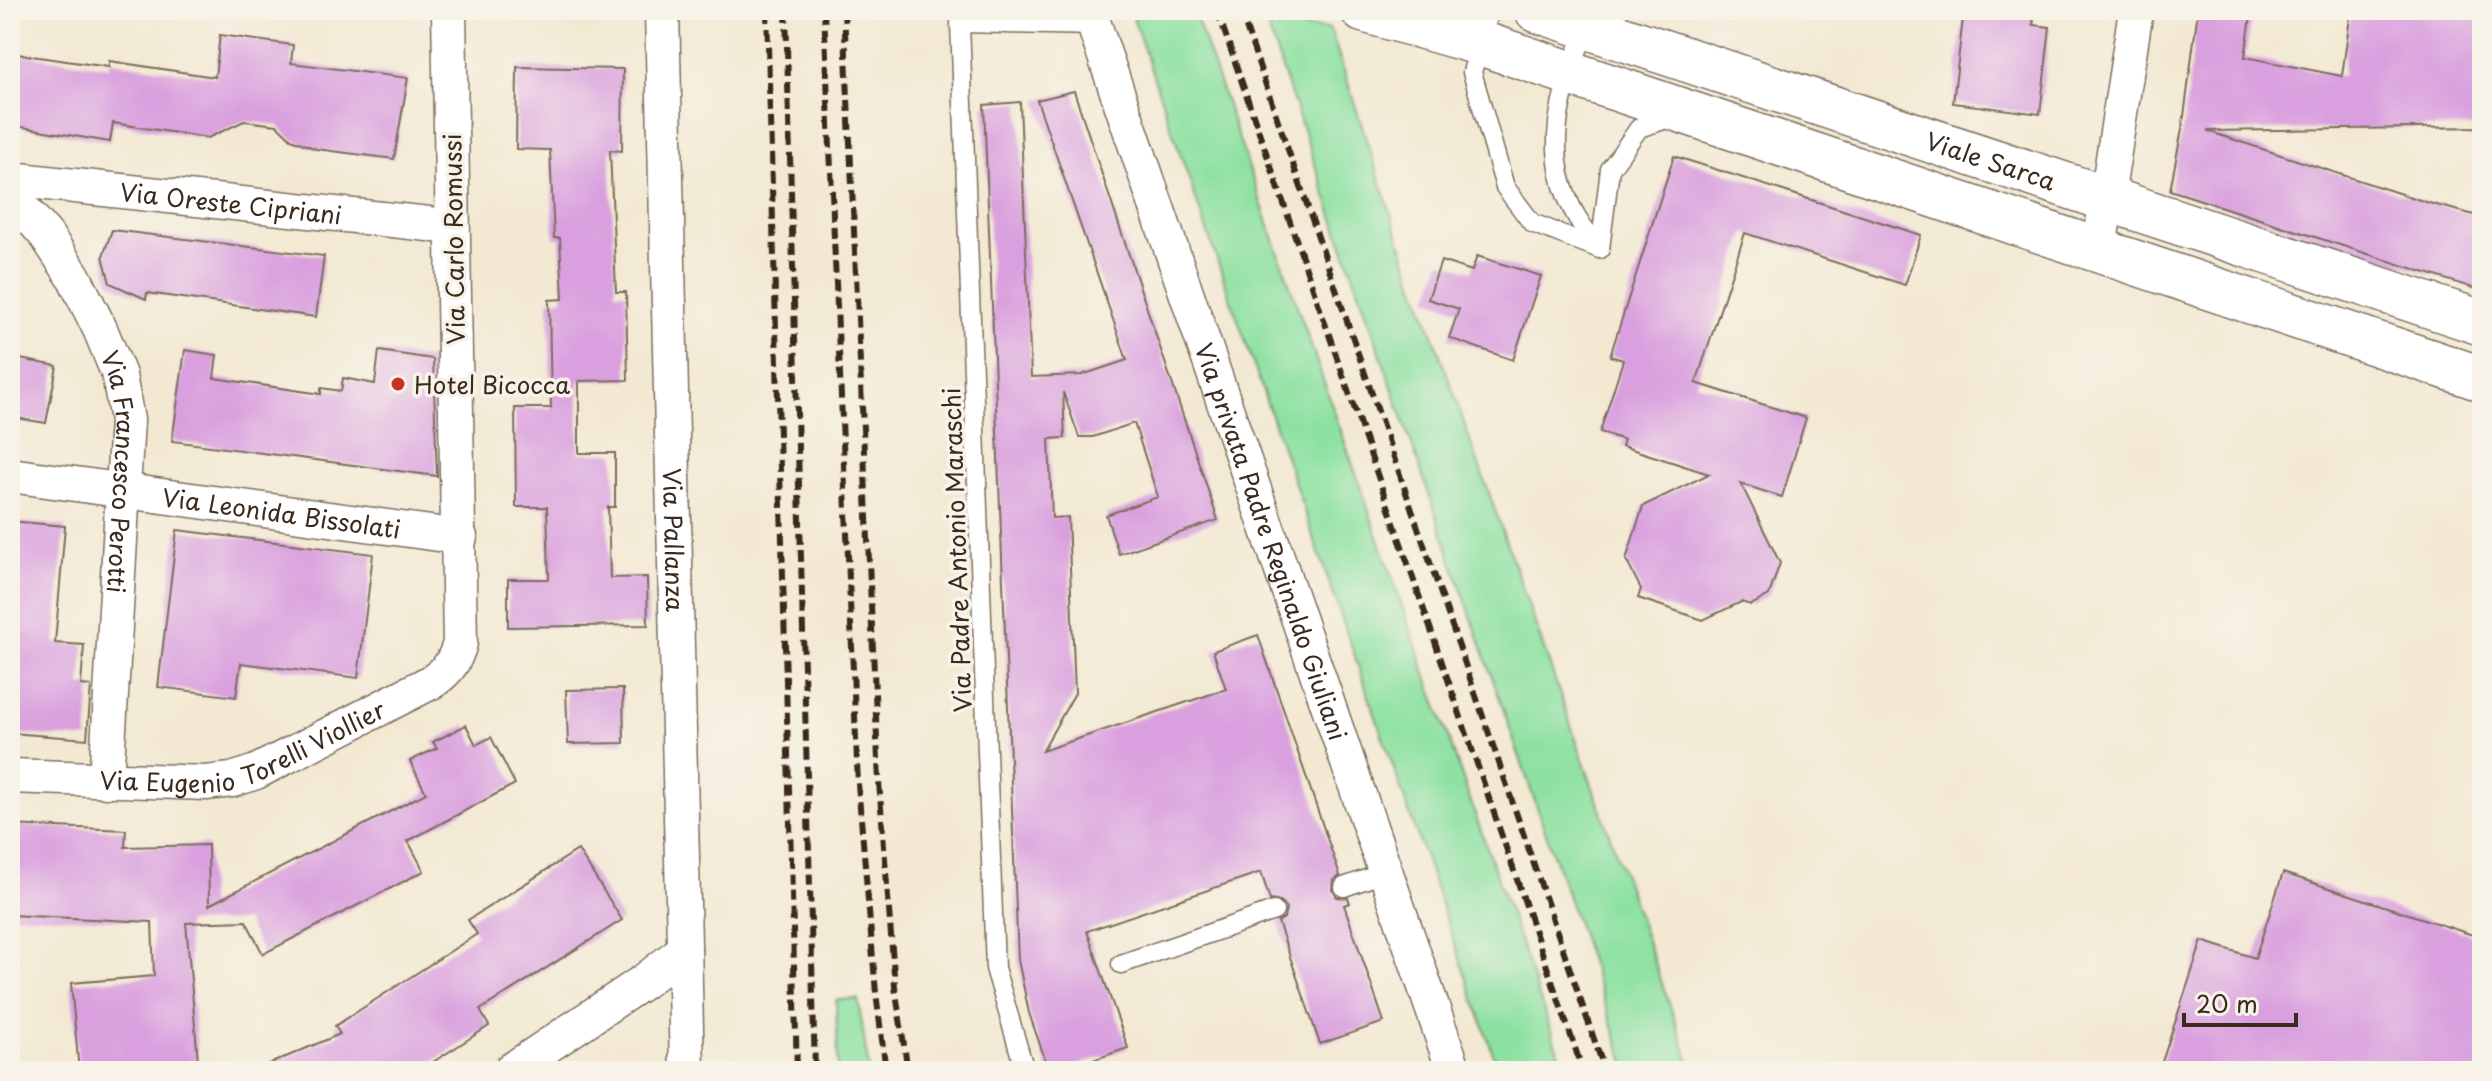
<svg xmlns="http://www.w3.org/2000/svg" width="2492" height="1081" viewBox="0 0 2492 1081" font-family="'Playpen Sans',sans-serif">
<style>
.green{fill:#8de1a2;stroke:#648660;stroke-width:2}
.building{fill:#d99fde}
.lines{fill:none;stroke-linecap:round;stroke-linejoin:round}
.service-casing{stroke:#7b6d5d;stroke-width:21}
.minor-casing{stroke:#7b6d5d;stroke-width:37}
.tertiary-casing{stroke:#7b6d5d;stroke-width:47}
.service{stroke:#fff;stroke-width:18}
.minor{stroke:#fff;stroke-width:34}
.tertiary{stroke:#fff;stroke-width:44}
.rail{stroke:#3b2a1e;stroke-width:6;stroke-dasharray:12 6;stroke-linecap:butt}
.poi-dot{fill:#c8321e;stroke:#f7f3e8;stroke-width:3}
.labels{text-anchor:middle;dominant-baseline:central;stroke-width:7;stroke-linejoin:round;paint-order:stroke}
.street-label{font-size:24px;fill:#3b2a1e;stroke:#f7f3e8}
.poi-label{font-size:24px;fill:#3b2a1e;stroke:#f7f3e8;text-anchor:start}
</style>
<rect width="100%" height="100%" fill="#f7f3e8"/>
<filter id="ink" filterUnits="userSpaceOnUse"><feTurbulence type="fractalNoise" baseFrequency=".0125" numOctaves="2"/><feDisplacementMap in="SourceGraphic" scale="16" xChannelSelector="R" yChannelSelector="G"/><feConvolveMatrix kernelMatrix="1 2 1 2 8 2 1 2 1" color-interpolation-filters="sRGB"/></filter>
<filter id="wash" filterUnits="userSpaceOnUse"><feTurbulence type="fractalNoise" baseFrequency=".006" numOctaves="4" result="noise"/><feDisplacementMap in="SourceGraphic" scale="32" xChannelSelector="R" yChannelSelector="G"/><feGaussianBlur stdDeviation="1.8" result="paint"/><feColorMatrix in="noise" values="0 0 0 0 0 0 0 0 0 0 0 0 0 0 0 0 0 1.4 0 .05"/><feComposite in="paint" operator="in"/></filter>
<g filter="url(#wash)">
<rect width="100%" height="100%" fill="#f3e9d3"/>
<g class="green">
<polygon points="1140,10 1168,10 1196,17 1565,1071 1499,1071 1133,18"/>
<polygon points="1267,25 1330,29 1402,247 1693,1071 1628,1071"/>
<polygon points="858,999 869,1071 838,1071 836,1000"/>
</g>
<g id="blocks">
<g class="building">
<polygon points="1964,10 2035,10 2033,25 2050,27 2040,114 1953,103"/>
<polygon points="2198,10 2252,10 2245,57 2342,76 2351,10 2482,10 2482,127 2207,131 2429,203 2482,217 2482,291 2170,190 2183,124"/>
<polygon points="220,35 293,45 291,63 408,78 394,159 316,149 291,139 277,125 244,121 208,138 113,123 110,142 10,125 10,53 109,67 109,61 215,77"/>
<polygon points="517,67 623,69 622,151 610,150 616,292 626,292 628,380 579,381 579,453 615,453 615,507 608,507 610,578 647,577 648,625 508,627 508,579 549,579 547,507 516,507 515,408 551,408 549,300 563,299 560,238 554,238 550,150 516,149"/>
<polygon points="1074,91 1218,520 1119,554 1106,515 1158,497 1134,423 1093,437 1079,437 1063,392 1065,438 1049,439 1052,518 1068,517 1075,693 1042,751 1226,689 1213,651 1258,635 1340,876 1334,880 1333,890 1337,897 1348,898 1350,903 1344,905 1384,1022 1320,1044 1278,922 1284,918 1286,908 1281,902 1270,900 1261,872 1087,931 1128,1048 1061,1071 1049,1071 1029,1013 1018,960 984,105 1020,102 1031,377 1082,375 1127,360 1037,100"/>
<polygon points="1674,156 1921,235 1905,285 1745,233 1696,383 1806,418 1782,497 1741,484 1780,563 1769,595 1751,605 1741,602 1703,620 1638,598 1641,589 1626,560 1643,506 1709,474 1622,446 1624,440 1600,432 1623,360 1610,356"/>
<polygon points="112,230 324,256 316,317 147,293 146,299 110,283 103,256"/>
<polygon points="1477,256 1541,276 1513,360 1449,338 1459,309 1428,299 1441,261 1472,271"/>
<polygon points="185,350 217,355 214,378 321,394 321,388 341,391 343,378 375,384 379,351 433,359 437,476 172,441"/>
<polygon points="10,357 57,366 46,423 10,417"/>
<polygon points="10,521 65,526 55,643 84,645 81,685 91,686 87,739 11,733 16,671 10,670"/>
<polygon points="177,530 373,554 358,678 241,663 236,697 158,687"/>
<polygon points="623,689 624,743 568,744 566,690"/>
<polygon points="466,725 476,745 491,737 515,784 408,841 424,871 263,954 246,921 186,923 198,1061 79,1071 71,983 154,976 152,922 10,915 10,825 126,830 125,847 208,845 209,905 426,793 410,761 437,748 433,742"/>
<polygon points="578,850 622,920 480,1010 489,1026 419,1071 253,1071 340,1034 335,1026 477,934 468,920"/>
<polygon points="2283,873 2482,938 2482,1071 2159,1071 2202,941 2255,958"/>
</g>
</g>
</g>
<g filter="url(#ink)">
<use href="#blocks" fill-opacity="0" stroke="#7b6d5d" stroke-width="2"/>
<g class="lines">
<g class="service-casing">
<g id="service">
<polyline points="1490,10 1472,72 1505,187 1532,223 1600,249"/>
<path d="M 1587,27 C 1561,89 1539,156 1578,219 C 1584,229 1593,239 1600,249"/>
<polyline points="1600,249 1610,169 1639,128 1676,116"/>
<polyline points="1344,887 1386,872"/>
<polyline points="1121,964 1274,911"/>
<polyline points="1025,1071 995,968 960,23 1094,26"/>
</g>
</g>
<g class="minor-casing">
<g id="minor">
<path id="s1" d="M 662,10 L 687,1071"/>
<path id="s2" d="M 1089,10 L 1454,1071"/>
<path id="s3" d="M 10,179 L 429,224 L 452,228"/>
<path id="s4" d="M 10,194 L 46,235 L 74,277 L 100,329 L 119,375 L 127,420 L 106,781"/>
<polyline points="2099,249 2136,10"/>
<path id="s5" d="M 10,475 L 460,537"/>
<path id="s6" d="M 10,776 L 206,783 L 232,780 L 256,772 L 433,681 C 448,671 455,661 460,643 L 449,10"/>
<polyline points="510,1071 643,982 684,950"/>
</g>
</g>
<g class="tertiary-casing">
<g id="tertiary">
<polyline points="1363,10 1480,43 2482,379"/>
<path id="s7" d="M 1537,10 L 2482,323"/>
</g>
</g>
<use href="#service" class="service"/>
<use href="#minor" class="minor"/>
<use href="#tertiary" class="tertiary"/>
<g class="rail">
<polyline points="767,10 797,1071"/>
<polyline points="786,10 815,1071"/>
<polyline points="824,10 858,784 876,993 886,1071"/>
<polyline points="844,10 879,782 895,987 908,1071"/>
<polyline points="1217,10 1583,1071"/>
<polyline points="1240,10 1605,1071"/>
</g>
</g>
</g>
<circle class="poi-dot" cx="398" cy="384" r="8"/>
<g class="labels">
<g class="street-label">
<text stroke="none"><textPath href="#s7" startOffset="478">Viale Sarca</textPath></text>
<text stroke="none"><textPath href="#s3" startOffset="222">Via Oreste Cipriani</textPath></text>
<text transform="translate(453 239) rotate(-91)">Via Carlo Romussi</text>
<text stroke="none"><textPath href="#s4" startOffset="310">Via Francesco Perotti</textPath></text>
<text stroke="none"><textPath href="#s5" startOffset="274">Via Leonida Bissolati</textPath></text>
<text stroke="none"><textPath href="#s1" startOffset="530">Via Pallanza</textPath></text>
<text stroke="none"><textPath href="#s2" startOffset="562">Via privata Padre Reginaldo Giuliani</textPath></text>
<text transform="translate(956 550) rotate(-92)">Via Padre Antonio Maraschi</text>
<text stroke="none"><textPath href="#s6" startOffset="240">Via Eugenio Torelli Viollier</textPath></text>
</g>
<g class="poi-label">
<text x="414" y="384">Hotel Bicocca</text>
</g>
</g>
<rect width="2492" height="1081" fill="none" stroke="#f7f3e8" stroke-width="40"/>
<path d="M2184 1013v12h112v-12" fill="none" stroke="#3b2a1e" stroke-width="4"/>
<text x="2196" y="1013" font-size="24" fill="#3b2a1e" stroke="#f7f3e8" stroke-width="6" paint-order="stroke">20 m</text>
</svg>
